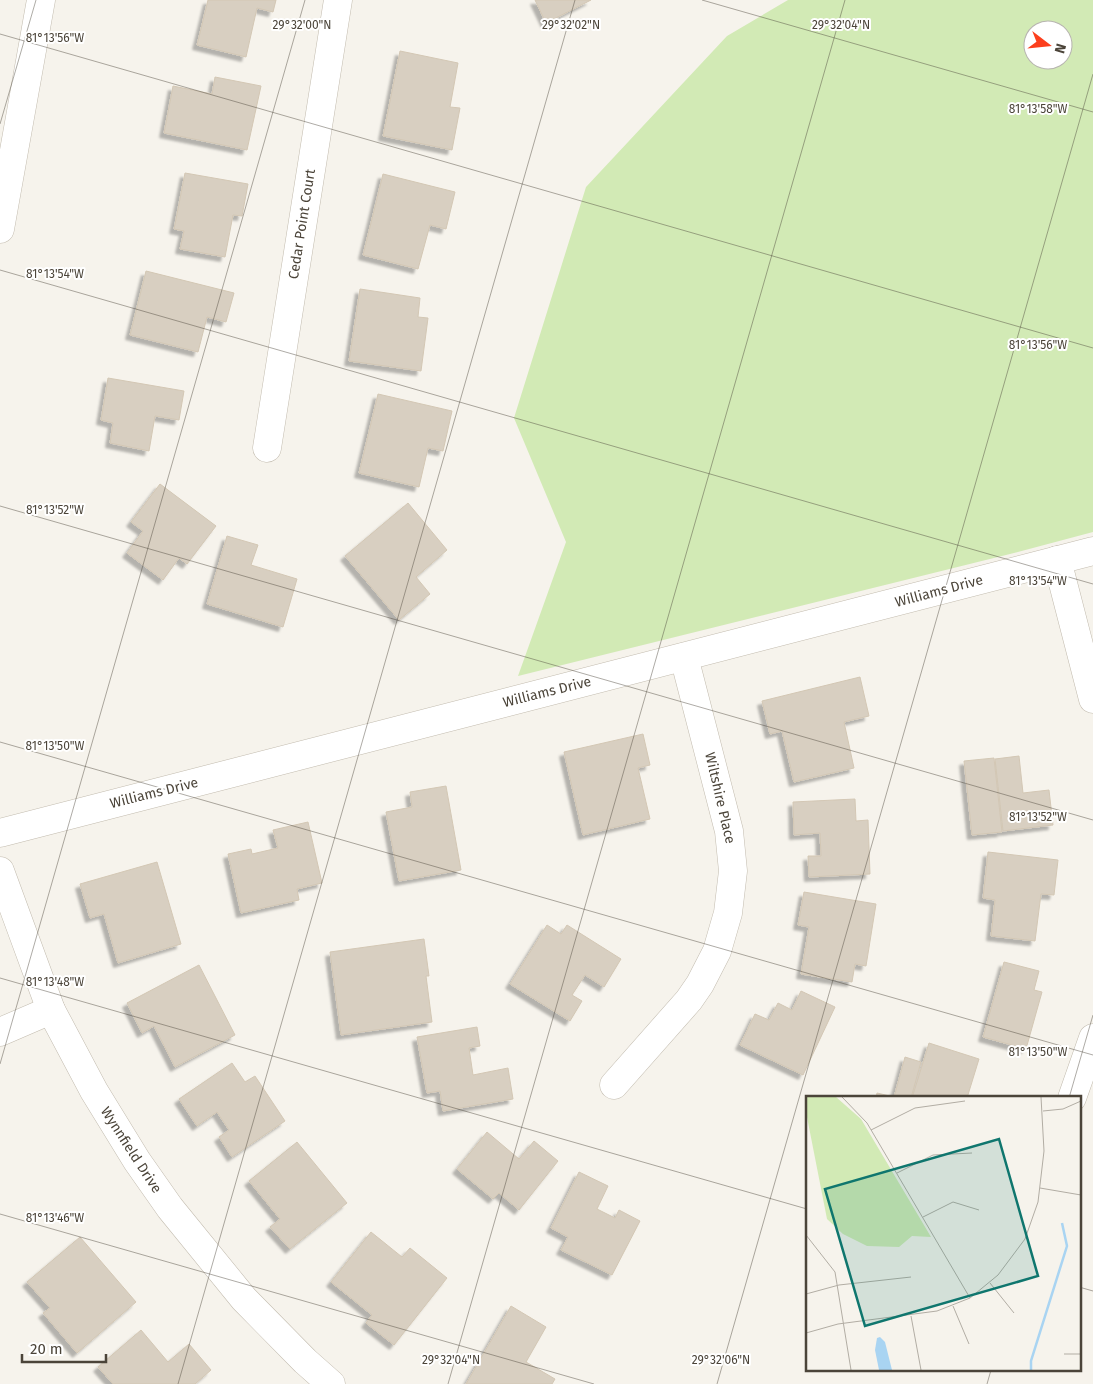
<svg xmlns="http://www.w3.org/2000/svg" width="1093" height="1384" viewBox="0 0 1093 1384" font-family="'Fira Sans',sans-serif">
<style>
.green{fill:#d2eab5;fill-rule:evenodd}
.building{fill:#d8cfc1;stroke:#d3c7b4;filter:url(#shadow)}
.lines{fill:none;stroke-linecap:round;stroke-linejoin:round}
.minor-casing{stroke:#c2bbae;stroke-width:29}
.minor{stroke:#fff;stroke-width:28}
.ticks{fill:none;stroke:#4b4439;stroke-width:1;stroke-opacity:0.45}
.labels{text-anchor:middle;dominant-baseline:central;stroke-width:4;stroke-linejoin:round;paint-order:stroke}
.street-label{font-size:14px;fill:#4b4439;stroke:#fff}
.inset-river{fill:none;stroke:#a9d4f2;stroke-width:2.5}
.inset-road{fill:none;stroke:#b2ada4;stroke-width:1}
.view{fill:#0f766e;fill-opacity:0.15;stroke:#0f766e;stroke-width:2.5}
.inset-edge{fill:none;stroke:#4b4439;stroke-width:2.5}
.ticks-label{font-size:12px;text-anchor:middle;fill:#4b4439;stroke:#fff;stroke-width:4;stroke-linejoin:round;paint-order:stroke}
</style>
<defs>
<filter id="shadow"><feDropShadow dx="-4.5" dy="4.5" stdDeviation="1" flood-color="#0004"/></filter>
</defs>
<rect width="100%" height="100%" fill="#f6f3ec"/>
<path class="green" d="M 788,0 L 1093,0 L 1093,532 L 1010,554 L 518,676 L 566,542 L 514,418 L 586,187 L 727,36 ZM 1033,30 L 1063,30 L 1063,60 L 1033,60 Z"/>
<g class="building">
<polygon points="208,0 276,0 273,12 257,8 246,57 197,45"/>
<polygon points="535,0 591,0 546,23"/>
<polygon points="400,51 458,63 450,107 460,108 452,150 383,136"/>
<polygon points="215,77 261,86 247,150 164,133 173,86 212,94"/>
<polygon points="185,173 248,184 242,216 233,215 225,257 180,249 184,231 174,229"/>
<polygon points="383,174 455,192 446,229 430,225 418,269 363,255"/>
<polygon points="146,271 234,293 226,322 207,317 198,352 130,335"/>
<polygon points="360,289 420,298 418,317 428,318 421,371 349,361"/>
<polygon points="108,378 184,391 179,420 155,416 149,451 110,443 113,423 101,420"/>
<polygon points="378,394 452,411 443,451 428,448 419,487 359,473"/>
<polygon points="160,484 216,526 187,564 179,558 163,580 127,553 143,531 131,522"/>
<polygon points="408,503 447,550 416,577 430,594 399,620 345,556"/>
<polygon points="227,536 258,545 251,565 297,579 283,627 207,604"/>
<polygon points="860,677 869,716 844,722 854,768 794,782 782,731 770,734 762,701"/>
<polygon points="643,734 650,765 638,768 650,819 583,835 564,752"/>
<polygon points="1019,756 1023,793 1049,790 1053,825 1003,831 995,759"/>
<polygon points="994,758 1002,832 972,835 964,761"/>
<polygon points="446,786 461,870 399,881 386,812 412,807 410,792"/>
<polygon points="855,799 856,821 868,820 870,874 809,877 808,856 821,856 820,833 794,835 793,802"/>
<polygon points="308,822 322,883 297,889 299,900 241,913 228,854 251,849 252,854 278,848 273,830"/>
<polygon points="988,852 1058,860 1054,895 1041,894 1035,941 991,936 995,900 983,898"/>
<polygon points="157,862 181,944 118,963 104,914 90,918 80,884"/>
<polygon points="804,892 876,904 866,966 855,964 852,982 801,974 809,927 798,925"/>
<polygon points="547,925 561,934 567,925 621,959 604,987 585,975 572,995 582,1001 570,1021 510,984"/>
<polygon points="424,939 429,976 426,976 432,1022 341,1035 330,952"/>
<polygon points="1004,962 1039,971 1034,990 1042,992 1026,1049 983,1037"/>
<polygon points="199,965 235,1035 175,1067 154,1026 142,1033 127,1003"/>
<polygon points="801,991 835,1007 803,1075 740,1045 755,1014 769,1020 778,1003 792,1010"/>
<polygon points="477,1027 480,1046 469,1048 473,1075 508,1068 513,1099 443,1111 440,1091 427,1093 417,1037"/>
<polygon points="929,1043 979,1059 967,1098 912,1098"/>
<polygon points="905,1057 921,1062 911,1098 876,1098 877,1093 894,1097"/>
<polygon points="232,1063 245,1082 255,1076 285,1121 232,1157 219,1137 229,1130 217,1112 197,1126 179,1099"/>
<polygon points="487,1132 519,1159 534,1141 558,1161 519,1210 499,1193 493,1199 457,1169"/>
<polygon points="297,1142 347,1203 290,1249 270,1227 280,1219 249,1181"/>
<polygon points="579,1172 608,1186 597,1209 615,1218 619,1210 640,1221 612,1275 561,1250 568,1237 551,1228"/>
<polygon points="371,1232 402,1257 410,1248 447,1278 394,1345 366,1323 372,1315 331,1282"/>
<polygon points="80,1237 136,1302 77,1353 43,1313 50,1308 27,1282"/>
<polygon points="511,1306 546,1327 526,1362 555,1379 552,1384 466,1384"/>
<polygon points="141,1330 168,1362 189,1344 211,1370 195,1384 113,1384 98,1367"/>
</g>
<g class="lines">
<g class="minor-casing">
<g id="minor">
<polyline points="0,229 41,0"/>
<polyline points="267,448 338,0"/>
<polyline points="1057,560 1093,699"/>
<polyline points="0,833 1093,551"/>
<polyline points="0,871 51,1010 94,1091 137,1161 170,1208 244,1299 305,1361 331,1384"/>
<polyline points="0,1032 51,1010"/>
<polyline points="614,1085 689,1000 700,984 717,951 728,913 733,871 729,831 684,657"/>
<polyline points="1072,1098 1093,1038"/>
</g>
</g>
<use href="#minor" class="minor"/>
</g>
<path class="ticks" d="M 702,0 L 1093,112M 0,34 L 1093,348M 0,124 L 36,0M 0,270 L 1093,584M 0,506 L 1093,820M 0,742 L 1093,1055M 0,978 L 807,1209M 0,1064 L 305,0M 1069,1098 L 1093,1015M 0,1214 L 594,1384M 1079,1287 L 1093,1291M 178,1384 L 575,0M 448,1384 L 845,0M 717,1384 L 1093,74M 987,1384 L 991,1370"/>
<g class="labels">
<g class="street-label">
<text transform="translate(302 224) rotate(-81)">Cedar Point Court</text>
<text transform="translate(939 591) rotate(-15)">Williams Drive</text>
<text transform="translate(547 692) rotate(-14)">Williams Drive</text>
<text transform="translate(154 793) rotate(-14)">Williams Drive</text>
<text transform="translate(720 798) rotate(77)">Wiltshire Place</text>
<text transform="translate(131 1150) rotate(57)">Wynnfield Drive</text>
</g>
</g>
<g transform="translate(806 1096)">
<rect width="275" height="275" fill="#f6f3ec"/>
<path d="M 0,1 L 30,1 L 55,23 L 125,141 L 106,140 L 93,151 L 61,150 L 37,138 L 21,123 L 0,16 Z" fill="#d2eab5"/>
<path d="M 74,241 L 79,246 L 86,274 L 73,274 L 69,254 L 71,242 Z" fill="#a9d4f2"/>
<path class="inset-river" d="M 225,274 L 225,265 L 261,150 L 256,127"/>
<path class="inset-road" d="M 36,1 L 61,27 L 164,202M 237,15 L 257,13 L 275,5M 65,34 L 109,12 L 159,5M 91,77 L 127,59 L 166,57M 234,92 L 275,99M 117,121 L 147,106 L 173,114M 0,139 L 29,176 L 45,274M 184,187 L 208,217M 0,198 L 33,189 L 105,181M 147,210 L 163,248M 105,220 L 115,274M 0,237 L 32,228 L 131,215 L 164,202 L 192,179 L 219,143 L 232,106 L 238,55 L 235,1M 258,258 L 275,258"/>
<path class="view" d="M 193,43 L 232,180 L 59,230 L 19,93 Z"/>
<rect width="275" height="275" class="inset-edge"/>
</g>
<g class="ticks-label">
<text x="302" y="29">29°32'00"N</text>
<text x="571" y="29">29°32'02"N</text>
<text x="841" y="29">29°32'04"N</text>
<text x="55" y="42">81°13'56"W</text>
<text x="1038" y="113">81°13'58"W</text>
<text x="55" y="278">81°13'54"W</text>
<text x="1038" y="349">81°13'56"W</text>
<text x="55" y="514">81°13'52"W</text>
<text x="1038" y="585">81°13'54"W</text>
<text x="55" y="750">81°13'50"W</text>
<text x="1038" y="821">81°13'52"W</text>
<text x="55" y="986">81°13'48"W</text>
<text x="1038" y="1056">81°13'50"W</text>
<text x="55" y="1222">81°13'46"W</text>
<text x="451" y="1364">29°32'04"N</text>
<text x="721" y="1364">29°32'06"N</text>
</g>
<g transform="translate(1048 45) rotate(106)"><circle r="24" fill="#ffffff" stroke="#b7b4b0"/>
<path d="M0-4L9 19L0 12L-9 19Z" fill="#fc3f1d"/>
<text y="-8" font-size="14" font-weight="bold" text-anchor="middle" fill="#4b4439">N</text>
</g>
<path d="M22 1354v8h84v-8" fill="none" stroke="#4b4439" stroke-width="2.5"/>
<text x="30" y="1354" font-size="15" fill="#4b4439" stroke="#ffffff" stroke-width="4" paint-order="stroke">20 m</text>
</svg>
